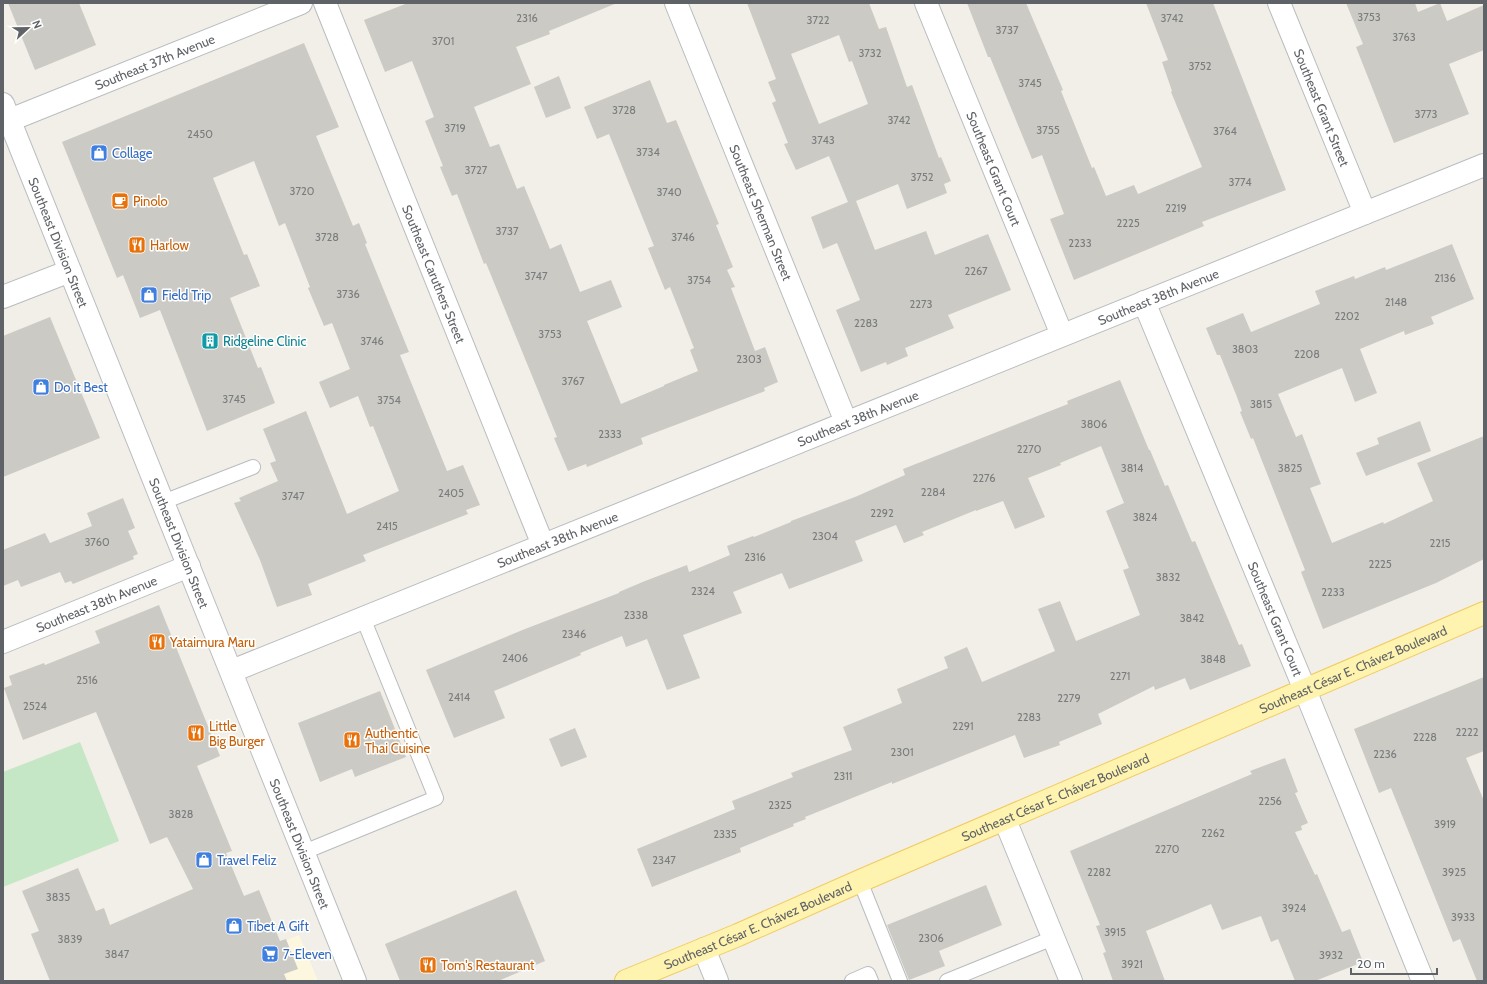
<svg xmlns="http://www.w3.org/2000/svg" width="1487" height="984" viewBox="0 0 1487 984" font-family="Cabin,sans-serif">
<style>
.commercial{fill:#fef7df}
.green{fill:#c5e7c5}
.building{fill:#cccac4;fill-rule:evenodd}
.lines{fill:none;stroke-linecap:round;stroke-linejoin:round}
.lane-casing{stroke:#b9bcc0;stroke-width:16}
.street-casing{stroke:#b9bcc0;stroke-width:24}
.secondary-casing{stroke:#bbbdc2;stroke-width:24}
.primary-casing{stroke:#f1cb60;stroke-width:24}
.lane{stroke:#fff;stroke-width:14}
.street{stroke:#fff;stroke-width:22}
.secondary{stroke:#fff;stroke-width:22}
.primary{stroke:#fef3af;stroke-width:22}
.labels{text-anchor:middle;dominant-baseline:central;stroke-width:3;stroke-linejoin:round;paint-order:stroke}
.number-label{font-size:11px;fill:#7a7c7e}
.street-label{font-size:13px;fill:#5f6267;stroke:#fff}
.shop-label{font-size:13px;fill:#366cbe;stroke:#fff;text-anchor:start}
.food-label{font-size:13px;fill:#c56008;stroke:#fff;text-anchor:start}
.culture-label{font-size:13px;fill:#0d838f;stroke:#fff;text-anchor:start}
</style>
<rect width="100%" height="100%" fill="#f1efe7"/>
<polygon class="commercial" points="299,935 318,981 187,981"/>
<polygon class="green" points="80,742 119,841 3,887 3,772"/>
<g class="building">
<polygon points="8,3 79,3 96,45 35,70"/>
<polygon points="408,3 617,3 549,31 550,34 516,47 531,84 474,107 490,147 499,144 517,189 524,186 550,249 561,244 580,292 611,280 622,307 587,321 621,404 664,386 664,385 698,371 690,350 694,348 670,287 665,290 648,248 654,246 609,134 597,139 584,107 650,80 667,123 676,120 719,224 716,225 733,267 727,270 735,287 731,288 755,351 765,347 778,382 764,388 765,391 641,438 643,444 587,467 586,464 568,471 554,438 557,437 486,263 484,264 457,194 452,196 440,167 443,166 425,121 434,117 412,61 385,72 364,20"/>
<path d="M 747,3 L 869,3 L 879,29 L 886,27 L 907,87 L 912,85 L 939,158 L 941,157 L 951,181 L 944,184 L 947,193 L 907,209 L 898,184 L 856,201 L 875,250 L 926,231 L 935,255 L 988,234 L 1011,290 L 948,315 L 954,328 L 905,348 L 908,356 L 887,365 L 886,362 L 861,372 L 836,310 L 860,300 L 837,243 L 823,249 L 811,217 L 848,202 L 829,156 L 796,170 L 784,144 L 788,143 L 772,103 L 776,101 L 768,82 L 776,79 ZM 839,35 L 849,62 L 852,61 L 868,104 L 819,124 L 791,54 Z"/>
<polygon points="967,3 1026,3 1063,90 1061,91 1092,168 1094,167 1106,196 1134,185 1138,194 1202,167 1171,92 1172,91 1162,62 1168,60 1146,3 1213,3 1286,190 1202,222 1204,226 1074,280 1050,219 1064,214 1042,155 1032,159 990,57 988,57"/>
<polygon points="1346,3 1415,3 1418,12 1440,3 1447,21 1484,5 1484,50 1449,64 1469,114 1394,143 1356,47 1363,44"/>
<polygon points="304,43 339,127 316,136 353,226 359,223 367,243 365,244 409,352 400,355 447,471 463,465 480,505 466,510 468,514 363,555 366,561 308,584 312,595 277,607 260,560 234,503 241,501 239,498 278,481 270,463 276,461 263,429 306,411 347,514 399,491 373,426 370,427 358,396 330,408 319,382 350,369 332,323 324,326 308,288 310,287 285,223 279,226 254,161 213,178 244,255 247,254 260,286 230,298 258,368 261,367 275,403 207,431 160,310 140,318 123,275 117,278 62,142"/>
<polygon points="559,76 571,108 546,118 534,87"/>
<polygon points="1452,244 1474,299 1431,317 1434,324 1405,335 1404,331 1360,349 1377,393 1355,402 1342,368 1278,394 1296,437 1302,434 1321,484 1310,488 1332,543 1383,522 1384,524 1433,501 1417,463 1484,436 1484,559 1436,583 1323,629 1301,572 1305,570 1253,438 1251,439 1240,412 1242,411 1237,397 1220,355 1217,355 1206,328 1243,313 1251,332 1320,304 1315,291 1354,276 1355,279 1385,267 1386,270"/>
<polygon points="50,317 100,438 3,477 3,336"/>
<polygon points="1120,380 1149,450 1150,450 1165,486 1168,485 1192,542 1195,541 1239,645 1242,644 1251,666 1190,690 1185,678 1155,690 1154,686 1098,714 1102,724 1059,742 1060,745 1024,758 1015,735 892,784 892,782 805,817 806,819 793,824 794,826 740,848 741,852 652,887 637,849 735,809 732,801 793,777 791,773 852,750 843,727 902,703 897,689 948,668 944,657 967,647 982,682 1055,651 1038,609 1060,601 1076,641 1140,615 1123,570 1129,568 1106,511 1124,503 1101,446 1060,463 1061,465 1028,478 1045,517 1015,529 1003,501 976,511 976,510 922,532 924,535 904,543 896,525 855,541 863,561 789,589 782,573 733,592 742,613 683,635 700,678 667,690 647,639 626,647 622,636 580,653 581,655 494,691 505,718 454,738 426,670 525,629 619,593 619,592 645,581 687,565 689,572 730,555 727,546 753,536 754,537 791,522 791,521 855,497 905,475 903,469 1068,404 1067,401"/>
<polygon points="1420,421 1431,451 1366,476 1356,453 1379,444 1377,438"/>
<polygon points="123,498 135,528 128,531 138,554 133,556 134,559 73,584 71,581 65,583 60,572 21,587 18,580 3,586 3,550 45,533 50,543 92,526 87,513"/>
<polygon points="159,605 220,756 197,766 232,851 226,853 244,896 259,890 280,941 286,939 298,969 284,974 287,981 50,981 31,934 39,931 22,891 78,868 96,911 104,908 110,925 193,889 167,837 150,844 96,712 23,740 4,688 12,685 9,676 44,663 45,665 100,643 95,631"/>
<polygon points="1484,677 1484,751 1466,758 1484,801 1484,981 1477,981 1460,939 1453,942 1391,788 1379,793 1354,729"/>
<polygon points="380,691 406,757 355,777 352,769 320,782 298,723"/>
<polygon points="575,728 587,757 561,767 549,739"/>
<polygon points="1285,758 1298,792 1295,793 1308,823 1301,826 1302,830 1295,832 1315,875 1317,874 1342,932 1350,929 1363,962 1315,981 1295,981 1278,939 1271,942 1261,916 1222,930 1211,904 1146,931 1165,981 1113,981 1103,953 1106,952 1096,926 1100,925 1070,851 1252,774 1250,771"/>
<polygon points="986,885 1002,925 939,951 945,966 909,980 887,925"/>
<polygon points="516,890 545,961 498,981 400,981 385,944"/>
</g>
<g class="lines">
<g class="lane-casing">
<g id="lane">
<polyline points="163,502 253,467"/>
<polyline points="304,852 436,798 363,618"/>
<polyline points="860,881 900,981"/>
<polyline points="852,981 868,974 871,981"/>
<polyline points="947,981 1053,938"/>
</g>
</g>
<g class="street-casing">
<g id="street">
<path id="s1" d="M 325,3 L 543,545"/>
<path id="s2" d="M 676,3 L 846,422"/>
<path id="s3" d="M 926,3 L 1062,335"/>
<path id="s4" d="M 1279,3 L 1365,213"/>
<path id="s5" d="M 10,120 L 301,3"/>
<polyline points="3,297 70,271"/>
<path id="s6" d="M 1144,302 L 1305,690 L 1423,981"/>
<path id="s7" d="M 3,642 L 189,566"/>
<path id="s8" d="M 232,671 L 1484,165"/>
<polyline points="1005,820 1071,981"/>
<polyline points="704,949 717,981"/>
</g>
</g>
<g class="secondary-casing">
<g id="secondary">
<path id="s9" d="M 3,104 L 355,981"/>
</g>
</g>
<g class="primary-casing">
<g id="primary">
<path id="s10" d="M 626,981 L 738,935 L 860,881 L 1484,613"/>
</g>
</g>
<use href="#lane" class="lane"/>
<use href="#street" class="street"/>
<use href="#secondary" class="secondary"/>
<use href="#primary" class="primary"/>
</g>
<defs>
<g id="shop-square" transform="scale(0.9)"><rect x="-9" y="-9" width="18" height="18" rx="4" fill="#3f7fe0" stroke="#fff"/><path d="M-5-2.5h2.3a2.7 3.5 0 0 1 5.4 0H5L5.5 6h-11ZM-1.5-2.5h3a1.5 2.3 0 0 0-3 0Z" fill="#fff"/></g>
<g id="cafe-square" transform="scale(0.9)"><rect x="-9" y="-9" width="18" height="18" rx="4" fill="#e8710a" stroke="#fff"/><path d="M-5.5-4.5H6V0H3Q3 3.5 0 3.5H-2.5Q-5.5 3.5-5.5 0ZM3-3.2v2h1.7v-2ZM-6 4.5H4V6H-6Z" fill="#fff"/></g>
<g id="restaurant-square" transform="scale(0.9)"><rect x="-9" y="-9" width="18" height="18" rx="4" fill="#e8710a" stroke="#fff"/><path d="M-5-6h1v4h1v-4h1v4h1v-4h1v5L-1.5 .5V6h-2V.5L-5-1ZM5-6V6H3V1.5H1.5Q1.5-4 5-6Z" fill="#fff"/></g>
<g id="building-square" transform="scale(0.9)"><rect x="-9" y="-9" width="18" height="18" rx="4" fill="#0f9aa8" stroke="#fff"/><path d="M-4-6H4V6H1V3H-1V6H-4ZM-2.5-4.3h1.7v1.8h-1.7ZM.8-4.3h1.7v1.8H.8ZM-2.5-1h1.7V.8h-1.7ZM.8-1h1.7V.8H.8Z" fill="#fff"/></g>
<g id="supermarket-square" transform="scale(0.9)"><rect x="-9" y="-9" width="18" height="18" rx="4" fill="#3f7fe0" stroke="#fff"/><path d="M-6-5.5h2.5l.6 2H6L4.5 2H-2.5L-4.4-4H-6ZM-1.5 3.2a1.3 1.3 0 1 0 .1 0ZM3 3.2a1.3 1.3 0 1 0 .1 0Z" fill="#fff"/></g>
</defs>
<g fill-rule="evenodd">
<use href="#shop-square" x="99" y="153"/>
<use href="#cafe-square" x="120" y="201"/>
<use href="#restaurant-square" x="137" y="245"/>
<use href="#shop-square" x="149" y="295"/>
<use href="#building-square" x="210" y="341"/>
<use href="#shop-square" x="41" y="387"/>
<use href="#restaurant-square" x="157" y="642"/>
<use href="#restaurant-square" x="196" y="733"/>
<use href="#restaurant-square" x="352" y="740"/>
<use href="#shop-square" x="204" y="860"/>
<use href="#shop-square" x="234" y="926"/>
<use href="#supermarket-square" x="270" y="954"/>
<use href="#restaurant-square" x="428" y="965"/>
</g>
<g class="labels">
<g class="number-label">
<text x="1369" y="17">3753</text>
<text x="527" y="18">2316</text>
<text x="1172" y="18">3742</text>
<text x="818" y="20">3722</text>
<text x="1007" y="30">3737</text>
<text x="1404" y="37">3763</text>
<text x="443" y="41">3701</text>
<text x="870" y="53">3732</text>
<text x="1200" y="66">3752</text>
<text x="1030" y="83">3745</text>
<text x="624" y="110">3728</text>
<text x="1426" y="114">3773</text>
<text x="899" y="120">3742</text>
<text x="455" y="128">3719</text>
<text x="1048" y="130">3755</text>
<text x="1225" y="131">3764</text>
<text x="200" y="134">2450</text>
<text x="823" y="140">3743</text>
<text x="648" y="152">3734</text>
<text x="476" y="170">3727</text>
<text x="922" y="177">3752</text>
<text x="1240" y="182">3774</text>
<text x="302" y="191">3720</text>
<text x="669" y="192">3740</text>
<text x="1176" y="208">2219</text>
<text x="1128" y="223">2225</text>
<text x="507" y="231">3737</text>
<text x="327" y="237">3728</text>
<text x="683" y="237">3746</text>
<text x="1080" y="243">2233</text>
<text x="976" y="271">2267</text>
<text x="536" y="276">3747</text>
<text x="1445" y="278">2136</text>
<text x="699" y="280">3754</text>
<text x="348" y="294">3736</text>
<text x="1396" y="302">2148</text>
<text x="921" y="304">2273</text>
<text x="1347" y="316">2202</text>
<text x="866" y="323">2283</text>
<text x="550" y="334">3753</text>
<text x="372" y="341">3746</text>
<text x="1245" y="349">3803</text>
<text x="1307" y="354">2208</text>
<text x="749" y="359">2303</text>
<text x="573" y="381">3767</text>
<text x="234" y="399">3745</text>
<text x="389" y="400">3754</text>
<text x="1261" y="404">3815</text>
<text x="1094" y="424">3806</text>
<text x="610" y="434">2333</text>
<text x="1029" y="449">2270</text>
<text x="1132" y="468">3814</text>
<text x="1290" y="468">3825</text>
<text x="984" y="478">2276</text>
<text x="933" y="492">2284</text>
<text x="451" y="493">2405</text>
<text x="293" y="496">3747</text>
<text x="882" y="513">2292</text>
<text x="1145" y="517">3824</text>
<text x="387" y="526">2415</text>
<text x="825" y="536">2304</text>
<text x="97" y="542">3760</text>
<text x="1440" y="543">2215</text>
<text x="755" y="557">2316</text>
<text x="1380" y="564">2225</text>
<text x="1168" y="577">3832</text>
<text x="703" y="591">2324</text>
<text x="1333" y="592">2233</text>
<text x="636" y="615">2338</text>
<text x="1192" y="618">3842</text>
<text x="574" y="634">2346</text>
<text x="515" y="658">2406</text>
<text x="1213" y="659">3848</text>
<text x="1120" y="676">2271</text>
<text x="87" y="680">2516</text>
<text x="459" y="697">2414</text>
<text x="1069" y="698">2279</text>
<text x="35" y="706">2524</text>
<text x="1029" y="717">2283</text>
<text x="963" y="726">2291</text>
<text x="1467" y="732">2222</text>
<text x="1425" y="737">2228</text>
<text x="902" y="752">2301</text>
<text x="1385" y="754">2236</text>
<text x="843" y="776">2311</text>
<text x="1270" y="801">2256</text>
<text x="780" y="805">2325</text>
<text x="181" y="814">3828</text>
<text x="1445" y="824">3919</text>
<text x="1213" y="833">2262</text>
<text x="725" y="834">2335</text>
<text x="1167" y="849">2270</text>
<text x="664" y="860">2347</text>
<text x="1099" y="872">2282</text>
<text x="1454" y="872">3925</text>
<text x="58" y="897">3835</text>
<text x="1294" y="908">3924</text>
<text x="1463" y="917">3933</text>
<text x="1115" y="932">3915</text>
<text x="931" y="938">2306</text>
<text x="70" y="939">3839</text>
<text x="117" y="954">3847</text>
<text x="1331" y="955">3932</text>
<text x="1132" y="964">3921</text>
</g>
<g class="street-label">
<text stroke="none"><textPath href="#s5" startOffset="156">Southeast 37th Avenue</textPath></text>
<text stroke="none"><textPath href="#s4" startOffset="113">Southeast Grant Street</textPath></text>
<text stroke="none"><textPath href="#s3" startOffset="179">Southeast Grant Court</textPath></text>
<text stroke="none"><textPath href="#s2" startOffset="226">Southeast Sherman Street</textPath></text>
<text stroke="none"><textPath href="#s9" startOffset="149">Southeast Division Street</textPath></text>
<text stroke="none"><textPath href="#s1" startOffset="292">Southeast Caruthers Street</textPath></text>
<text stroke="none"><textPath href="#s8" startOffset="999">Southeast 38th Avenue</textPath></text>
<text stroke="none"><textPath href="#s8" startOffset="675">Southeast 38th Avenue</textPath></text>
<text stroke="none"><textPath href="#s8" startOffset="351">Southeast 38th Avenue</textPath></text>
<text stroke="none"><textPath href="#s9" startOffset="473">Southeast Division Street</textPath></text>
<text stroke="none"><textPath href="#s7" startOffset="101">Southeast 38th Avenue</textPath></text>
<text stroke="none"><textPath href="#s6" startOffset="343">Southeast Grant Court</textPath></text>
<text stroke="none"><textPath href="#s10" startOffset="791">Southeast César E. Chávez Boulevard</textPath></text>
<text stroke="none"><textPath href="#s10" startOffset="467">Southeast César E. Chávez Boulevard</textPath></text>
<text stroke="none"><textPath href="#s9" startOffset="797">Southeast Division Street</textPath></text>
<text stroke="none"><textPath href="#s10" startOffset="143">Southeast César E. Chávez Boulevard</textPath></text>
</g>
<g class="shop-label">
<text x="112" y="153">Collage</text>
<text x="162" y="295">Field Trip</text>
<text x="54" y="387">Do it Best</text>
<text x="217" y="860">Travel Feliz</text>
<text x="247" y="926">Tibet A Gift</text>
<text x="283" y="954">7-Eleven</text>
</g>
<g class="food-label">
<text x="133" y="201">Pinolo</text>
<text x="150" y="245">Harlow</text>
<text x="170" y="642">Yataimura Maru</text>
<text x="209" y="726">Little<tspan x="209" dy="15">Big Burger</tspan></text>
<text x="365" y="733">Authentic<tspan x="365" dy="15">Thai Cuisine</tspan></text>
<text x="441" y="965">Tom's Restaurant</text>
</g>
<g class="culture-label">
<text x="223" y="341">Ridgeline Clinic</text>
</g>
</g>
<rect width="1487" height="984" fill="none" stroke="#5f6267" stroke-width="8"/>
<g transform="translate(28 28) rotate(68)" stroke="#ffffff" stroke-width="3" paint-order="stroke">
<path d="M0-3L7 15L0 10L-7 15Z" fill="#5f6267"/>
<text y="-6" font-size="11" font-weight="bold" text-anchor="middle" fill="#5f6267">N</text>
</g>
<path d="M1351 968v6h86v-6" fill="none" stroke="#5f6267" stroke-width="2"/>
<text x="1357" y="968" font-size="12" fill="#5f6267" stroke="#ffffff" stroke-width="3" paint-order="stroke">20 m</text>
</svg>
